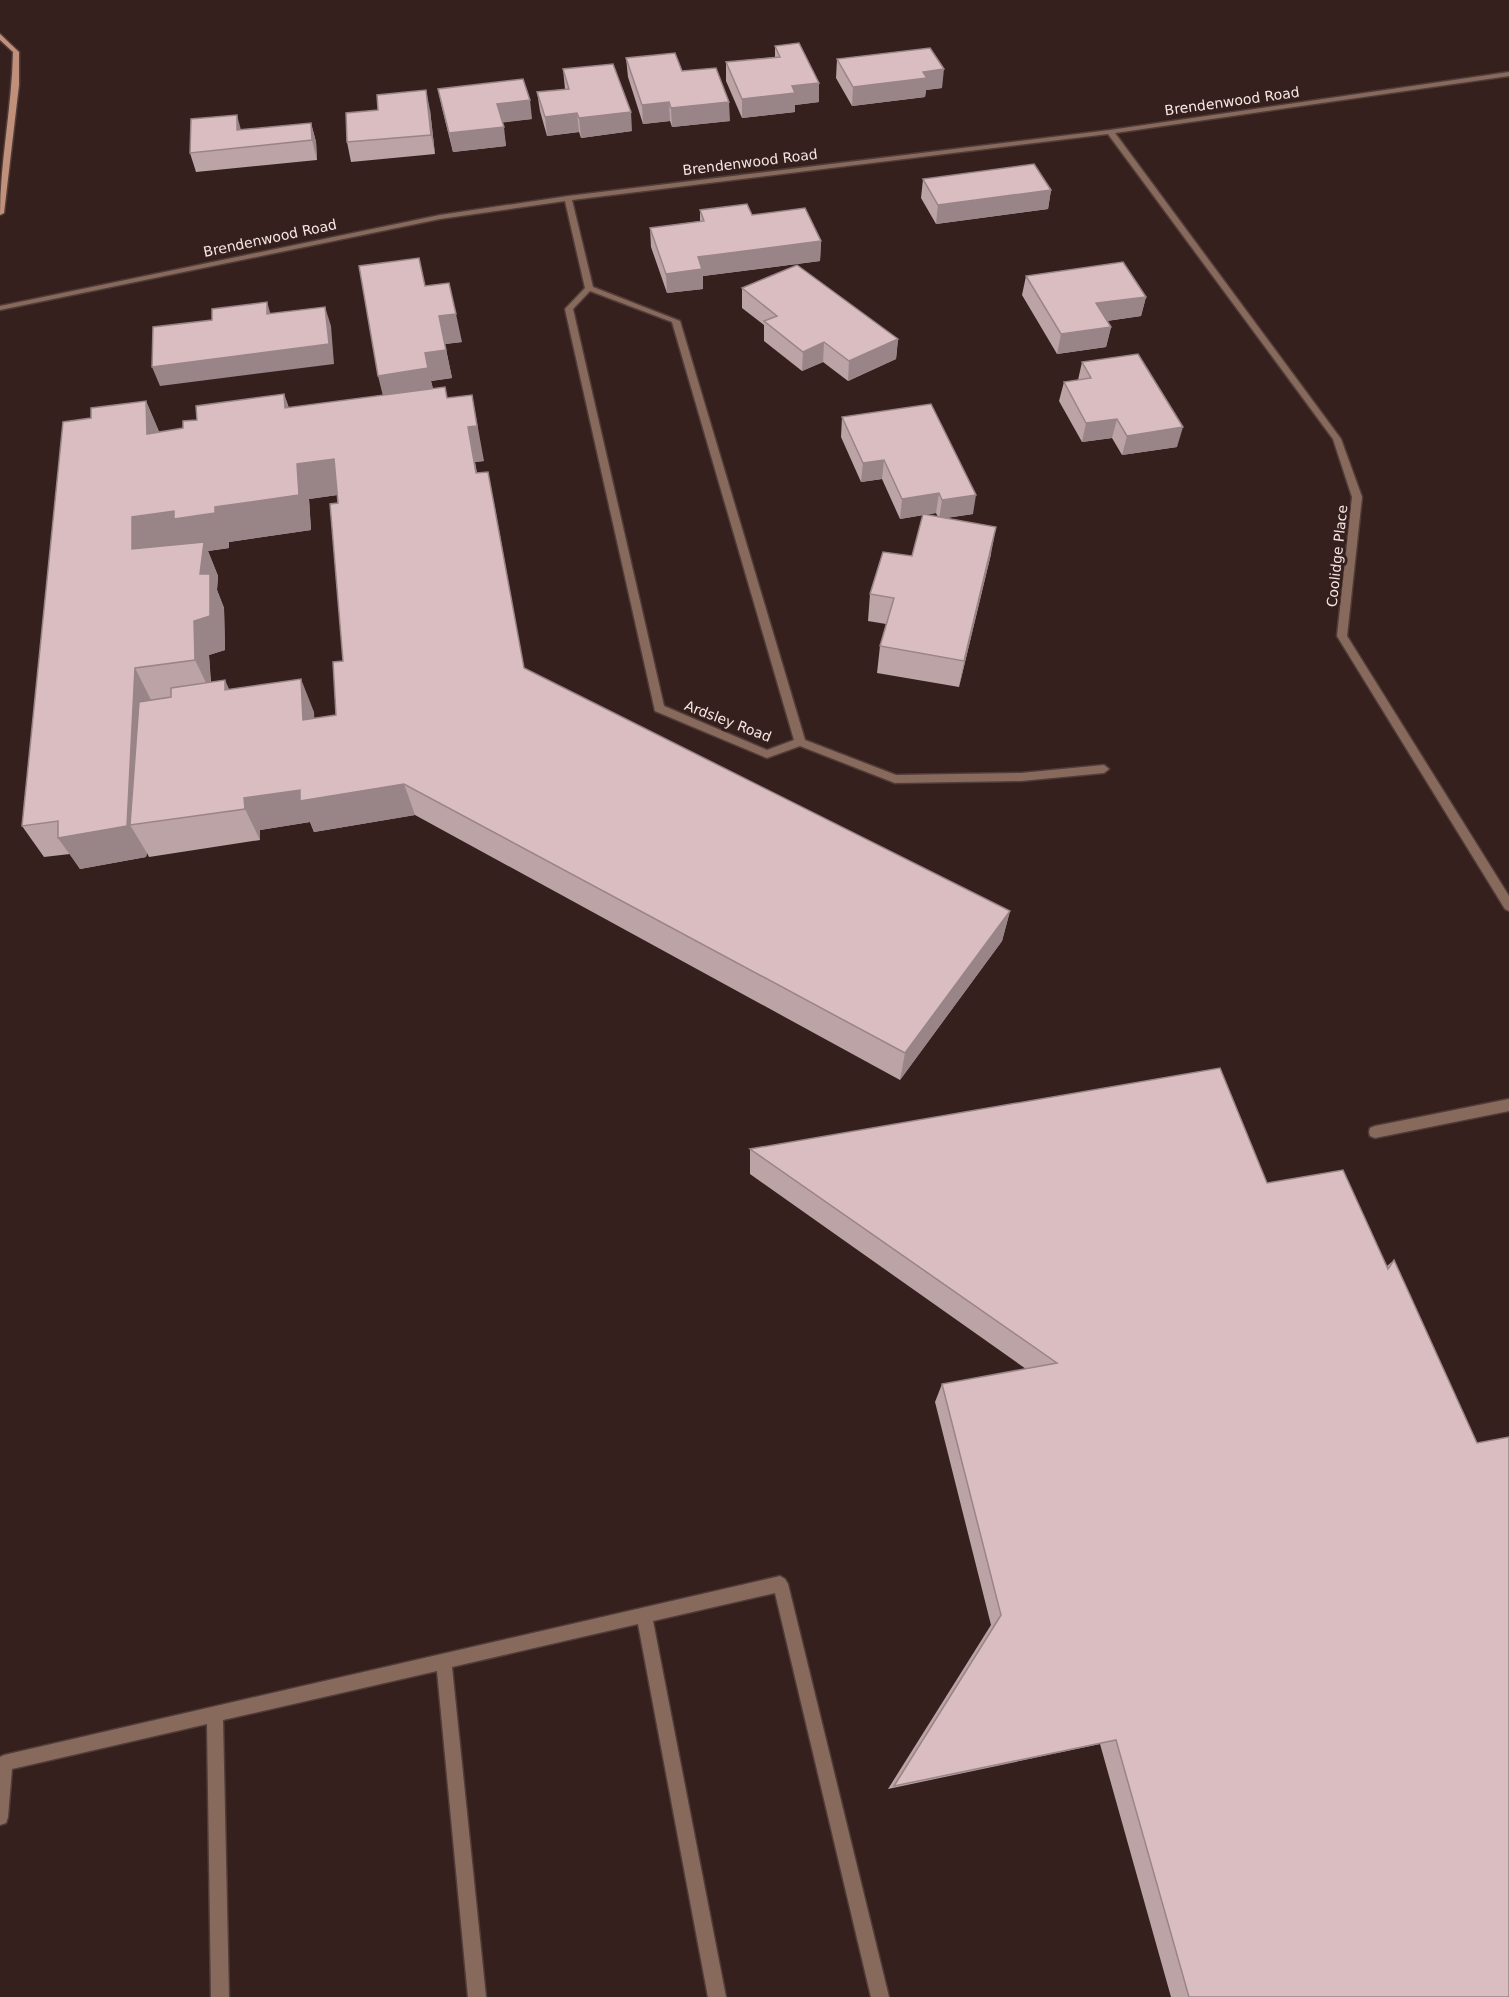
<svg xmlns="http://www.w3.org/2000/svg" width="1509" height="1997" viewBox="0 0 1509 1997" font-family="'DejaVu Sans',sans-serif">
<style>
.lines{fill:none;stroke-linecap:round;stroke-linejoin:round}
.service-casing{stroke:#503c39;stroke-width:3}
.minor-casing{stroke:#503c39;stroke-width:3}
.secondary-casing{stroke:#503c39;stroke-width:3}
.service{fill:#886a5c;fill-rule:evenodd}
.minor{fill:#886a5c;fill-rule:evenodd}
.secondary{fill:#c0907a;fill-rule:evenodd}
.wall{fill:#bba3a6;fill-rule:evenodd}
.shaded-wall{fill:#998487}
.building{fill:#dabdc1;stroke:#998487;stroke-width:1.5}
.labels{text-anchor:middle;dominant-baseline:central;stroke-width:6;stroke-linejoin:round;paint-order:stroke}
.far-street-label{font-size:14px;fill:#f6e6e4;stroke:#35201d}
</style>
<rect width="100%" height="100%" fill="#35201d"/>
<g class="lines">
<g class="service-casing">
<g id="service">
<polygon points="1509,1099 1509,1111 1375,1138 1370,1136 1369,1132 1370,1128 1375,1126"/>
<polygon points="780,1576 785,1579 788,1584 889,1997 871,1997 775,1593 653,1621 726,1997 708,1997 638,1624 452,1667 486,1997 468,1997 437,1671 223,1720 229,1997 211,1997 207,1724 12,1769 8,1817 6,1823 0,1825 0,1757 4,1755"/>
</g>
</g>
<g class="minor-casing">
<path id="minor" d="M 1509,72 L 1509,76 L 1115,133 L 1341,439 L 1362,497 L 1347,636 L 1509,896 L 1509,911 L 1505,909 L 1337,636 L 1352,497 L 1333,439 L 1108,134 L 572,200 L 593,287 L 680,321 L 805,740 L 896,775 L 1021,773 L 1104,765 L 1109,769 L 1104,773 L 1021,781 L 895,783 L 800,746 L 767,758 L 655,711 L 565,309 L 585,288 L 565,201 L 440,219 L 0,310 L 0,306 L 440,215 L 568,196 L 1110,130 ZM 590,291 L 672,322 L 794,740 L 767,750 L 664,706 L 573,309 Z"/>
</g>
<g class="secondary-casing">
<path id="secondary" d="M 0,34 L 19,52 L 19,85 L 4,213 L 0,215 C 0,161 12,107 13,52 L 0,40 Z"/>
</g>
<use href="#service" class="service"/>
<use href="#minor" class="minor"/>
<use href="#secondary" class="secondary"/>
</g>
<g class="wall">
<polygon points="775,46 819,83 819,102 795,105 795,112 742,118 726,81 726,62 775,57"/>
<polygon points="626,58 682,71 730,121 672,127 670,121 643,124 628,77"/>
<polygon points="837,59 942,88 926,90 925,97 852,106 836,78"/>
<polygon points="563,69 632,131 581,138 579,132 547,136 540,111 537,92 565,89"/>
<polygon points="438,89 532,119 502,122 506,146 453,152 442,108"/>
<polygon points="430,110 435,154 351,162 347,142"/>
<polygon points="311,123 316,142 317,160 196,172 190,153 241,130"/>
<polygon points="923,179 1051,190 1048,209 936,224 921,198"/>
<polygon points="700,210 752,215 821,241 820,261 703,276 703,289 667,293 651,247 650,228 700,221"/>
<polygon points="1026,276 1146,297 1141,316 1107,321 1111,327 1106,347 1057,354 1022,295"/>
<path d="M 425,286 L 462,342 L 445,344 L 452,378 L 431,381 L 433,389 L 448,398 L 484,461 L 475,462 L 477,473 L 488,472 L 524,669 L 1010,911 L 1002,941 L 900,1080 L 415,815 L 314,832 L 310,822 L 260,830 L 260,840 L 149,857 L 147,853 L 146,857 L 80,869 L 70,854 L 44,857 L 22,826 L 91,418 L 146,401 L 159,432 L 183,428 L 197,420 L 284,394 L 289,408 L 383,395 ZM 337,495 L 343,661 L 336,715 L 314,718 L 314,712 L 229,690 L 211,682 L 209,655 L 225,650 L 224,608 L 217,590 L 218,576 L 208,551 L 229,548 L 229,542 L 311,530 L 309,499 Z"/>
<polygon points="742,288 898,339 896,359 848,381 823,362 802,371 764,341 764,325 742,308"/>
<polygon points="1082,362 1177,447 1122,455 1112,438 1082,442 1059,401 1064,382 1078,380"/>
<path d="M 842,417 L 973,514 L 946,518 L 991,554 L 959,687 L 877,673 L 880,646 L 886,624 L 868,621 L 870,594 L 912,556 L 923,515 L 900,519 L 882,479 L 861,482 L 841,437 ZM 936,513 L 938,517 L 924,515 Z"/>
<polygon points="750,1149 1267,1183 1387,1266 1394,1260 1509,1997 1171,1997 1100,1744 888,1789 991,1625 935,1402 942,1384 1026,1369 750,1174"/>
</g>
<g class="shaded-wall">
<polygon points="944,69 942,88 926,90 925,97 852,106 853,87 923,72"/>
<polygon points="819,83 819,102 795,105 795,112 742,118 742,99 792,86"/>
<polygon points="426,90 430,110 435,154 431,135"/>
<polygon points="530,100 532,119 500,123 497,104"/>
<polygon points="669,102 670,121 643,124 642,105"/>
<polygon points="729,102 730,121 672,127 671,108"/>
<polygon points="631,112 632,131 581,138 579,118"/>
<polygon points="577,113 579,132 547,136 545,117"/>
<polygon points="237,115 242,134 237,130"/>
<polygon points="311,123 316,142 317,160 312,140"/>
<polygon points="504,127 506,146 453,152 449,133"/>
<polygon points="1051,190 1048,209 936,224 938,205"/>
<polygon points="821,241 820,261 703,276 703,289 667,293 666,274 698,257"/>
<polygon points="1146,297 1141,316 1092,323 1096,303"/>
<polygon points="267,302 273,322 267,314"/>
<polygon points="325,307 331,326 334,364 160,386 152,367"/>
<polygon points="456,314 462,342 445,344 439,316"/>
<polygon points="1111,327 1106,347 1057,354 1061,334"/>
<polygon points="898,339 896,359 848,381 849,361"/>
<polygon points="824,342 823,362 802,371 803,352"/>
<polygon points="446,350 452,378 431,381 435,396 385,404 378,376 425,353"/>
<polygon points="284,394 296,429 285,408"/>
<polygon points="472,395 484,461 475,462 484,508 468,427"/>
<polygon points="146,401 161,436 147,434"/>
<polygon points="1117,419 1112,438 1082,442 1086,423"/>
<polygon points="1183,427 1177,447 1122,455 1127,436"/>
<polygon points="334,459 345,494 309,499 311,530 229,542 229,548 208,551 218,576 217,590 224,608 225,650 209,655 211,693 195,660 132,549 132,517 174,511 215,507 297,464"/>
<polygon points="884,460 882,479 861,482 863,463"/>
<polygon points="488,472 495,507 530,702 524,668"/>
<polygon points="939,493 936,513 900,519 902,499"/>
<polygon points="976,495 973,514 939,519 942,500"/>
<polygon points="996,527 991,554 959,687 964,661"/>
<polygon points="135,668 152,702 130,825 147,853 146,857 80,869 58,838"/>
<polygon points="301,679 314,712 316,753 303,720"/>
<polygon points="225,680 240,713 225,690"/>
<polygon points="404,784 415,815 314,832 310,822 260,830 260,840 245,809 244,798 300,790"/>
<polygon points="1010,911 1002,941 900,1080 905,1053"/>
</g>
<g class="building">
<polygon points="799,43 819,83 792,86 795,93 742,99 726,62 780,57 775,46"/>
<polygon points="930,48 944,69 923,72 927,78 853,87 837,59"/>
<polygon points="675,53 682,71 716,68 729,102 671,108 669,102 642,105 626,58"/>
<polygon points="613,64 631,112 579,118 577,113 545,117 537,92 569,89 563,69"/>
<polygon points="523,79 530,100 497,104 504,127 449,133 438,89"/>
<polygon points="426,90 431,135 347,142 346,113 378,110 377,95"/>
<polygon points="237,115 237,130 311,123 312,140 190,153 191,119"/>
<polygon points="1034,164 1051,190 938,205 923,179"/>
<polygon points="747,204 752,215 805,208 821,241 698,257 702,269 666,274 650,228 704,221 700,210"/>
<polygon points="419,258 425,286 449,283 456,314 439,316 446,350 425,353 428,368 378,376 359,266"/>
<polygon points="1123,262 1146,297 1096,303 1111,327 1061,334 1026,276"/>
<polygon points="797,265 898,339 849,361 824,342 803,352 764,321 777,316 742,288"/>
<polygon points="267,302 267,314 325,307 329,344 152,367 153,327 212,320 212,309"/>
<polygon points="1138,354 1183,427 1127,436 1117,419 1086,423 1064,382 1091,378 1082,362"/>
<polygon points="445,387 447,398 472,395 477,426 468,427 476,473 488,472 524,668 1010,911 905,1053 404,784 300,801 300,790 244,798 245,809 130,825 139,702 171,697 171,688 225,680 225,690 301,679 303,720 336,715 333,662 343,661 330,504 338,503 334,459 297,464 299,495 215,507 215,513 174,519 174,511 132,517 132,549 204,542 200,574 210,574 210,616 194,621 195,660 135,668 127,826 58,838 58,821 22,826 63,422 91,418 91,408 146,401 147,434 183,428 183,421 197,420 196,406 284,394 285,408"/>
<polygon points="931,404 976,495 942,500 939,493 902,499 884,460 863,463 842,417"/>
<polygon points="923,514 996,527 964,661 880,646 894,598 870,594 883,552 912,556"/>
<polygon points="1220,1068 1267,1183 1343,1170 1388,1269 1394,1260 1477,1443 1509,1437 1509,1997 1189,1997 1116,1740 894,1786 1001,1615 942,1384 1057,1363 750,1149"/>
</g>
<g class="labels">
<g class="far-street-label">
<text transform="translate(1232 101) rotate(-8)">Brendenwood Road</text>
<text transform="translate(750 162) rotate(-7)">Brendenwood Road</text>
<text transform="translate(270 238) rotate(-12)">Brendenwood Road</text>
<text transform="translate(1337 556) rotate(-84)">Coolidge Place</text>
<text transform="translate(728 721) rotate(21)">Ardsley Road</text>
</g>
</g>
</svg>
